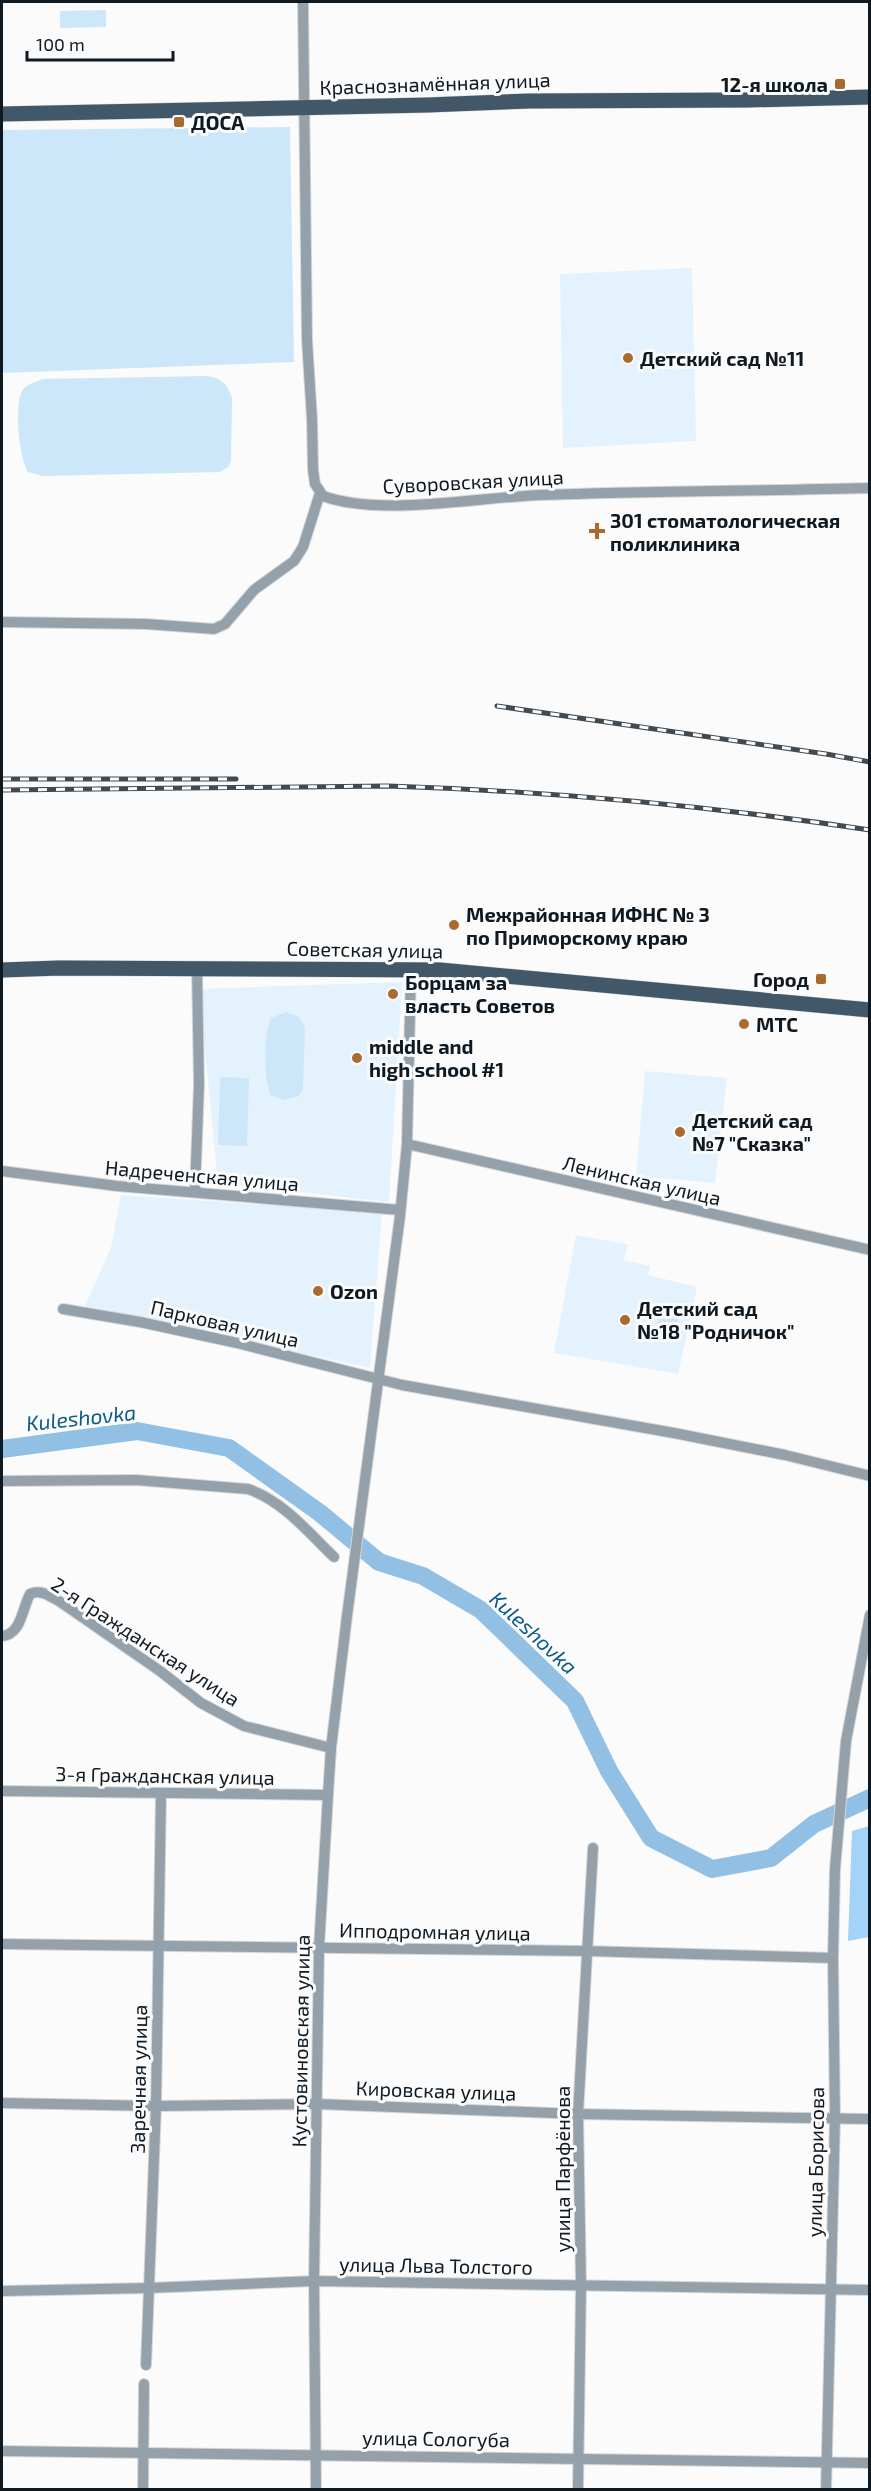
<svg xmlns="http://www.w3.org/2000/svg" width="871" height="2491" viewBox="0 0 871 2491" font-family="'Exo 2',sans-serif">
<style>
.built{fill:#e3f2fd}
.green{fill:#cce6fa}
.forest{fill:#a3d3f8}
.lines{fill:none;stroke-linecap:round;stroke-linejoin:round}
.river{stroke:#91c0e4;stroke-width:18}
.minor-casing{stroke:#d5d7d8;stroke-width:12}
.primary-casing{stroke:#d5d7d8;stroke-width:16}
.minor{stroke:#94a1ab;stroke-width:10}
.primary{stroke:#425868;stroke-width:15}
.rail-casing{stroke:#414a50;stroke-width:5}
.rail{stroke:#fbfbfb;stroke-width:3;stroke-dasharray:9;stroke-linecap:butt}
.poi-dot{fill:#a86a2f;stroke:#fbfbfb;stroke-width:2}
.labels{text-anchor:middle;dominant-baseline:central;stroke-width:6;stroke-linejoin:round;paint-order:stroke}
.street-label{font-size:20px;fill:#0e1921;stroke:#fbfbfb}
.poi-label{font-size:20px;font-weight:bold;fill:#0e1921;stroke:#fbfbfb;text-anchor:start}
.water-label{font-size:21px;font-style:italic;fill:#0a5b88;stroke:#fbfbfb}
</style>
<rect width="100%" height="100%" fill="#fbfbfb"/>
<g class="built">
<polygon points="692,268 696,441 563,448 560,274"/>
<polygon points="402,982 389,1202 218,1183 199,989"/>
<polygon points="645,1071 727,1078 715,1183 636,1176"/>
<polygon points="121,1195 382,1213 370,1368 85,1306 111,1248"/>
<polygon points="576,1235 628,1244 624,1260 650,1266 648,1275 697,1287 678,1374 554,1353"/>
</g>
<g class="green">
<polygon points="106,10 106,27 60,28 60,11"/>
<polygon points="290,127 294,362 2,373 2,130"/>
<path d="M 207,376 C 221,378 228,384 232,398 L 231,461 L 228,467 L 220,472 L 43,476 L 28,472 C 19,457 14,406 22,391 C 27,384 35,382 43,379 Z"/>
<path d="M 286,1012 L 299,1017 L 305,1027 L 303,1089 L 299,1096 L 284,1100 L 271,1095 C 263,1083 264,1031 271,1018 Z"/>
<polygon points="220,1077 249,1078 247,1146 218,1145"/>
<polygon points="661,1307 679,1311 675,1336 656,1332"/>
</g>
<polygon class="forest" points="869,1826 869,1937 848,1941 852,1831"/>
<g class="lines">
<polyline class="river" points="2,1449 137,1431 229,1448 320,1513 379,1562 423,1576 481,1610 575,1701 609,1771 651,1838 712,1869 771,1858 814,1824 870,1798"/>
<g class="minor-casing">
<g id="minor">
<path d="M 303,2 L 307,340 L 312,419 L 313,470 L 315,484 L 323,496 C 380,517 480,497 541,495 C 650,491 760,491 870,488"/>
<polyline points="2,622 146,624 214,629 225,624 254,590 294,561 303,547 320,493"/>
<polyline points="407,1144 870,1250"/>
<polyline points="2,1171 117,1186 400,1210"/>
<polyline points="195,1191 199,1084 197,969"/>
<polyline points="63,1309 140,1322 237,1343 402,1385 674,1433 785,1455 870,1476"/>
<path d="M 2,1481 L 136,1480 L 248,1489 C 283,1501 308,1532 334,1557"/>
<path d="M 2,1636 C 21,1635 22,1609 30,1594 C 41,1589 49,1596 59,1601 L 160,1671 L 201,1703 L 244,1726 L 331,1748"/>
<polyline points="2,1791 328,1795"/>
<polyline points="2,1944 586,1951 833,1958"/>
<polyline points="2,2103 156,2106 317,2104 578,2114 870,2119"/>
<polyline points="2,2291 149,2288 314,2281 870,2290"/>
<polyline points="146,2365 156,2106 161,1793"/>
<polyline points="2,2451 870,2463"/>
<polyline points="143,2490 144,2384"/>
<polyline points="316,2490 314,2281 319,1948 328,1795 331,1748 347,1616 400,1216 407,1144 411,969"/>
<polyline points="578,2490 581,2285 578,2114 593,1848"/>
<polyline points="826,2490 835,2118 833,1958 835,1869 846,1741 870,1615"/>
</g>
</g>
<g class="primary-casing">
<g id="primary">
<polyline points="2,114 428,105 530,101 747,100 870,97"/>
<polyline points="2,970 59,968 440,970 870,1010"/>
</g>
</g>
<use href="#minor" class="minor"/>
<use href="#primary" class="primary"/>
<g class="rail-casing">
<g id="rail">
<polyline points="497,706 826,754 870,762"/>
<polyline points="2,779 236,779"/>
<path d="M 2,790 L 388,786 C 549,791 711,806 870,830"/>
</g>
</g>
<use href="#rail" class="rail"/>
</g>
<g class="poi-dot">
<rect x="834" y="78" width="12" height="12" rx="3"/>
<rect x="173" y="116" width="12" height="12" rx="3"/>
<circle cx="628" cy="358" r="6"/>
<path d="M594 522h6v6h6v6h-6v6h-6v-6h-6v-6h6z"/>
<circle cx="454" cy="925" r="6"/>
<rect x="815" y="973" width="12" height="12" rx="3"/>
<circle cx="393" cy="994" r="6"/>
<circle cx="744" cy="1024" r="6"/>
<circle cx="357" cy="1058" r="6"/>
<circle cx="680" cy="1132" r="6"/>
<circle cx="318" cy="1291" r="6"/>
<circle cx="625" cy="1320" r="6"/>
</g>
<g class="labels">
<g class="street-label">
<text transform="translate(435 83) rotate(-2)">Краснознамённая улица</text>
<text transform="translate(473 481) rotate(-3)">Суворовская улица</text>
<text transform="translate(365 949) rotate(1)">Советская улица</text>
<text transform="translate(202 1175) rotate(5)">Надреченская улица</text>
<text transform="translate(642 1180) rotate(13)">Ленинская улица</text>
<text transform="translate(225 1323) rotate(13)">Парковая улица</text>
<text transform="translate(146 1641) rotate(33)">2-я Гражданская улица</text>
<text transform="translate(165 1775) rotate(1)">3-я Гражданская улица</text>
<text transform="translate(435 1931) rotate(1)">Ипподромная улица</text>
<text transform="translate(300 2041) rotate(-89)">Кустовиновская улица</text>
<text transform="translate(138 2079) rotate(-89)">Заречная улица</text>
<text transform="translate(436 2090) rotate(2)">Кировская улица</text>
<text transform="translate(815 2162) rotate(-89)">улица Борисова</text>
<text transform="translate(562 2169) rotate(-90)">улица Парфёнова</text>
<text transform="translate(436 2265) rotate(1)">улица Льва Толстого</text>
<text transform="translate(436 2438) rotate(1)">улица Сологуба</text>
</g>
<g class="poi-label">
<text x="828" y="84" text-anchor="end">12-я школа</text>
<text x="191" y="122">ДОСА</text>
<text x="640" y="358">Детский сад №11</text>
<text x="610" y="520">301 стоматологическая<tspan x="610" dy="23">поликлиника</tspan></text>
<text x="466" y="914">Межрайонная ИФНС № 3<tspan x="466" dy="23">по Приморскому краю</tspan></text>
<text x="809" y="979" text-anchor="end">Город</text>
<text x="405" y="982">Борцам за<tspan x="405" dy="23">власть Советов</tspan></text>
<text x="756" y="1024">МТС</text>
<text x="369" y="1046">middle and<tspan x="369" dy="23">high school #1</tspan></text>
<text x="692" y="1120">Детский сад<tspan x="692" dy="23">№7 "Сказка"</tspan></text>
<text x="330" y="1291">Ozon</text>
<text x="637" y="1308">Детский сад<tspan x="637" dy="23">№18 "Родничок"</tspan></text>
</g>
<g class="water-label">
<text transform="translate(81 1417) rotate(-6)">Kuleshovka</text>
<text transform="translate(534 1632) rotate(43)">Kuleshovka</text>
</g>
</g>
<rect width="871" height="2491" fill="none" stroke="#0e1921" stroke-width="6"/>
<path d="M27 51v9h146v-9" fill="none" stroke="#0e1921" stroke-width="3"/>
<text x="36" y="51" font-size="18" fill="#0e1921" stroke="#fbfbfb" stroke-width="4.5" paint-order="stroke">100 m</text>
</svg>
